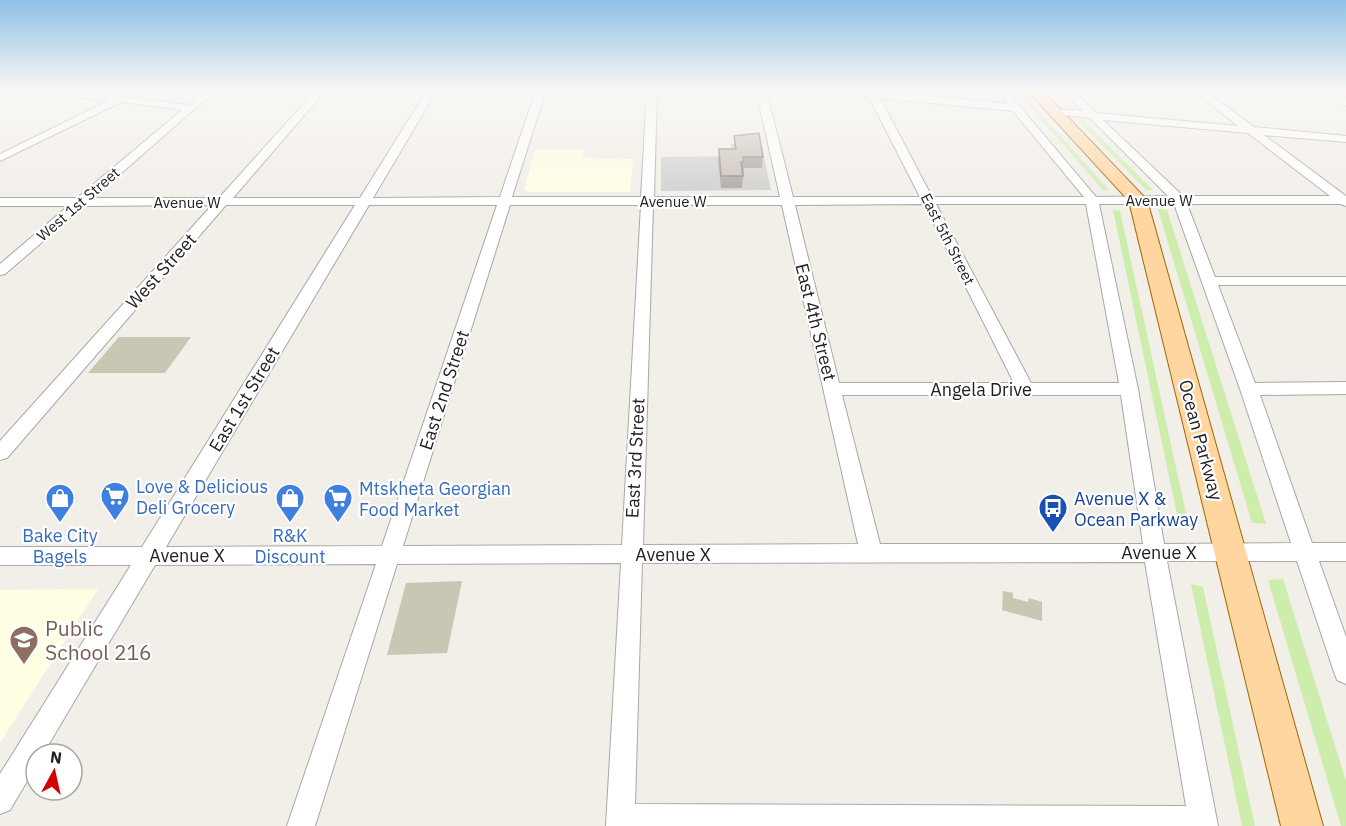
<svg xmlns="http://www.w3.org/2000/svg" width="1346" height="826" viewBox="0 0 1346 826" font-family="'IBM Plex Sans',sans-serif">
<style>
.education{fill:#ffffe4}
.religious{fill:#cfcfcf}
.construction{fill:#c7c7b3}
.grass{fill:#cdedad}
.lines{fill:none;stroke-linecap:round;stroke-linejoin:round}
.minor-casing{stroke:#a8a8a8;stroke-width:2}
.primary-casing{stroke:#9f6800;stroke-width:2}
.minor{fill:#fff;fill-rule:evenodd}
.primary{fill:#ffd5a0;fill-rule:evenodd}
.wall{fill:#aba39d}
.building{fill:#c7beb7;stroke:#8b8580;stroke-width:1.5}
.labels{text-anchor:middle;dominant-baseline:central;stroke-width:4.5;stroke-linejoin:round;paint-order:stroke}
.far-street-label{font-size:15px;fill:#212121;stroke:#fff}
.street-label{font-size:18px;fill:#212121;stroke:#fff}
.shop-label{font-size:18px;fill:#366cbe;stroke:#fff;text-anchor:start}
.transit-label{font-size:18px;fill:#164399;stroke:#fff;text-anchor:start}
.near-education-label{font-size:21px;fill:#785e54;stroke:#fff;text-anchor:start}
</style>
<rect width="100%" height="100%" fill="#f2eee8"/>
<g class="education">
<polygon points="584,149 583,158 633,159 630,192 529,192 524,190 535,150"/>
<polygon points="98,589 0,743 0,590"/>
</g>
<polygon class="religious" points="761,143 771,190 661,191 661,157 732,156 731,144"/>
<g class="construction">
<polygon points="119,337 191,337 165,373 88,373"/>
<polygon points="462,581 447,653 387,655 406,583"/>
<polygon points="1003,591 1013,593 1013,598 1028,602 1029,598 1042,602 1042,621 1002,610"/>
</g>
<g class="grass">
<polygon points="1015,90 1019,90 1109,190 1103,190"/>
<polygon points="1076,119 1083,120 1153,190 1146,190"/>
<polygon points="1158,209 1167,210 1266,524 1252,523"/>
<polygon points="1113,210 1120,211 1189,527 1179,524"/>
<polygon points="1283,579 1346,781 1346,826 1341,826 1268,580"/>
<polygon points="1191,584 1203,587 1255,826 1242,826"/>
</g>
<g class="lines">
<g class="minor-casing">
<g id="minor">
<path d="M 38,90 L 68,90 L 188,105 L 205,90 L 216,90 L 93,198 L 219,198 L 316,90 L 326,90 L 233,198 L 360,198 L 427,90 L 437,90 L 373,198 L 500,197 L 536,90 L 546,90 L 512,197 L 641,197 L 647,90 L 657,90 L 654,197 L 780,197 L 756,90 L 766,90 L 793,197 L 920,197 L 869,97 L 830,93 L 825,90 L 876,90 L 1008,104 L 996,90 L 1006,90 L 1096,197 L 1168,196 L 1090,118 L 1051,114 L 1050,112 L 1055,109 L 1083,111 L 1062,90 L 1073,90 L 1096,113 L 1238,126 L 1193,90 L 1204,90 L 1254,127 L 1346,136 L 1346,142 L 1264,135 L 1346,196 L 1346,206 L 1340,204 L 1187,204 L 1215,277 L 1346,277 L 1346,285 L 1218,285 L 1255,383 L 1346,382 L 1346,394 L 1260,395 L 1312,543 L 1346,543 L 1346,561 L 1319,561 L 1346,637 L 1346,684 L 1337,680 L 1334,672 L 1297,561 L 1167,561 L 1218,826 L 606,826 L 621,563 L 397,564 L 315,826 L 287,826 L 376,564 L 155,565 L 43,754 L 36,754 L 36,766 L 10,810 L 0,814 L 0,774 L 131,565 L 0,565 L 0,547 L 142,547 L 355,205 L 226,205 L 7,458 L 0,460 L 0,441 L 212,205 L 84,206 L 5,274 L 0,275 L 0,264 L 68,206 L 0,206 L 0,198 L 77,198 L 182,110 L 121,102 L 0,161 L 0,154 L 108,101 L 43,93 ZM 880,98 L 1013,111 L 1084,197 L 932,197 ZM 1103,120 L 1248,133 L 1330,196 L 1183,196 ZM 924,204 L 1014,383 L 839,383 L 795,205 ZM 936,204 L 1086,204 L 1119,383 L 1031,383 ZM 1099,204 L 1174,204 L 1240,389 L 1291,543 L 1164,544 L 1138,389 ZM 369,205 L 497,205 L 382,546 L 166,547 ZM 510,205 L 641,205 L 622,545 L 403,546 ZM 653,205 L 782,205 L 858,544 L 643,545 ZM 842,395 L 1121,395 L 1143,544 L 880,544 ZM 1145,562 L 1186,806 L 635,804 L 642,563 Z"/>
<polygon points="1319,90 1331,90 1346,99 1346,106"/>
</g>
</g>
<g class="primary-casing">
<polygon id="primary" points="1027,90 1042,90 1147,200 1323,826 1281,826 1129,201"/>
</g>
<use href="#minor" class="minor"/>
<use href="#primary" class="primary"/>
</g>
<polygon class="wall" points="734,136 763,157 762,168 744,168 742,188 721,188 718,160 719,149 734,149"/>
<polygon class="building" points="759,133 763,157 743,157 744,161 741,162 743,176 721,176 719,149 736,149 734,136"/>
<linearGradient id="sky" x2="0" y2="1"><stop stop-color="#8ec1e5"/><stop offset="0.44" stop-color="#f9f7f5"/><stop offset="1" stop-color="#f9f7f5" stop-opacity="0"/></linearGradient>
<rect width="1346" height="206" fill="url(#sky)"/>
<defs>
<g id="supermarket-pin" transform="scale(1.5)"><path d="M0 17L-7.5 6A9.5 9.5 0 1 1 7.5 6Z" fill="#3f7fe0" stroke="#fff"/><path d="M-6-5.5h2.5l.6 2H6L4.5 2H-2.5L-4.4-4H-6ZM-1.5 3.2a1.3 1.3 0 1 0 .1 0ZM3 3.2a1.3 1.3 0 1 0 .1 0Z" fill="#fff"/></g>
<g id="shop-pin" transform="scale(1.5)"><path d="M0 17L-7.5 6A9.5 9.5 0 1 1 7.5 6Z" fill="#3f7fe0" stroke="#fff"/><path d="M-5-2.5h2.3a2.7 3.5 0 0 1 5.4 0H5L5.5 6h-11ZM-1.5-2.5h3a1.5 2.3 0 0 0-3 0Z" fill="#fff"/></g>
<g id="bus-pin" transform="scale(1.5)"><path d="M0 17L-7.5 6A9.5 9.5 0 1 1 7.5 6Z" fill="#1a4fb4" stroke="#fff"/><path d="M-5-6H5V4H4V6H2V4H-2V6H-4V4H-5ZM-3.5-4V0h7V-4ZM-3.5 1.2v1.5H-2V1.2ZM2 1.2v1.5H3.5V1.2Z" fill="#fff"/></g>
<g id="school-pin" transform="scale(1.5)"><path d="M0 17L-7.5 6A9.5 9.5 0 1 1 7.5 6Z" fill="#8d6e63" stroke="#fff"/><path d="M0-5L7-2L0 1L-7-2ZM-4 1L0 2.5L4 1V4Q0 6-4 4Z" fill="#fff"/></g>
</defs>
<g fill-rule="evenodd">
<use href="#supermarket-pin" x="115" y="496"/>
<use href="#shop-pin" x="60" y="498"/>
<use href="#shop-pin" x="290" y="498"/>
<use href="#supermarket-pin" x="338" y="498"/>
<use href="#bus-pin" x="1053" y="508"/>
<use href="#school-pin" x="24" y="640"/>
</g>
<g class="labels">
<g class="far-street-label">
<text x="1159" y="200">Avenue W</text>
<text x="673" y="201">Avenue W</text>
<text x="187" y="202">Avenue W</text>
<text transform="translate(78 204) rotate(-41)">West 1st Street</text>
<text transform="translate(948 239) rotate(63)">East 5th Street</text>
</g>
<g class="street-label">
<text transform="translate(161 271) rotate(-48)">West Street</text>
<text transform="translate(816 322) rotate(76)">East 4th Street</text>
<text x="981" y="389">Angela Drive</text>
<text transform="translate(444 390) rotate(-72)">East 2nd Street</text>
<text transform="translate(244 399) rotate(-59)">East 1st Street</text>
<text transform="translate(1201 440) rotate(75)">Ocean Parkway</text>
<text transform="translate(635 458) rotate(-87)">East 3rd Street</text>
<text x="1159" y="552">Avenue X</text>
<text x="673" y="554">Avenue X</text>
<text x="187" y="555">Avenue X</text>
</g>
<g class="shop-label">
<text x="136" y="486">Love &amp; Delicious<tspan x="136" dy="21">Deli Grocery</tspan></text>
<text x="359" y="488">Mtskheta Georgian<tspan x="359" dy="21">Food Market</tspan></text>
<text x="60" y="535" text-anchor="middle">Bake City<tspan x="60" dy="21">Bagels</tspan></text>
<text x="290" y="535" text-anchor="middle">R&amp;K<tspan x="290" dy="21">Discount</tspan></text>
</g>
<g class="transit-label">
<text x="1074" y="498">Avenue X &amp;<tspan x="1074" dy="21">Ocean Parkway</tspan></text>
</g>
<g class="near-education-label">
<text x="45" y="628">Public<tspan x="45" dy="24">School 216</tspan></text>
</g>
</g>
<g transform="translate(54 772) rotate(8)"><circle r="28" fill="#ffffff" stroke="#a6a6a6" stroke-width="1.5"/>
<path d="M0-4.5L10 22L0 15L-10 22Z" fill="#d30003"/>
<text y="-9" font-size="16" font-weight="bold" text-anchor="middle" fill="#212121">N</text>
</g>
</svg>
